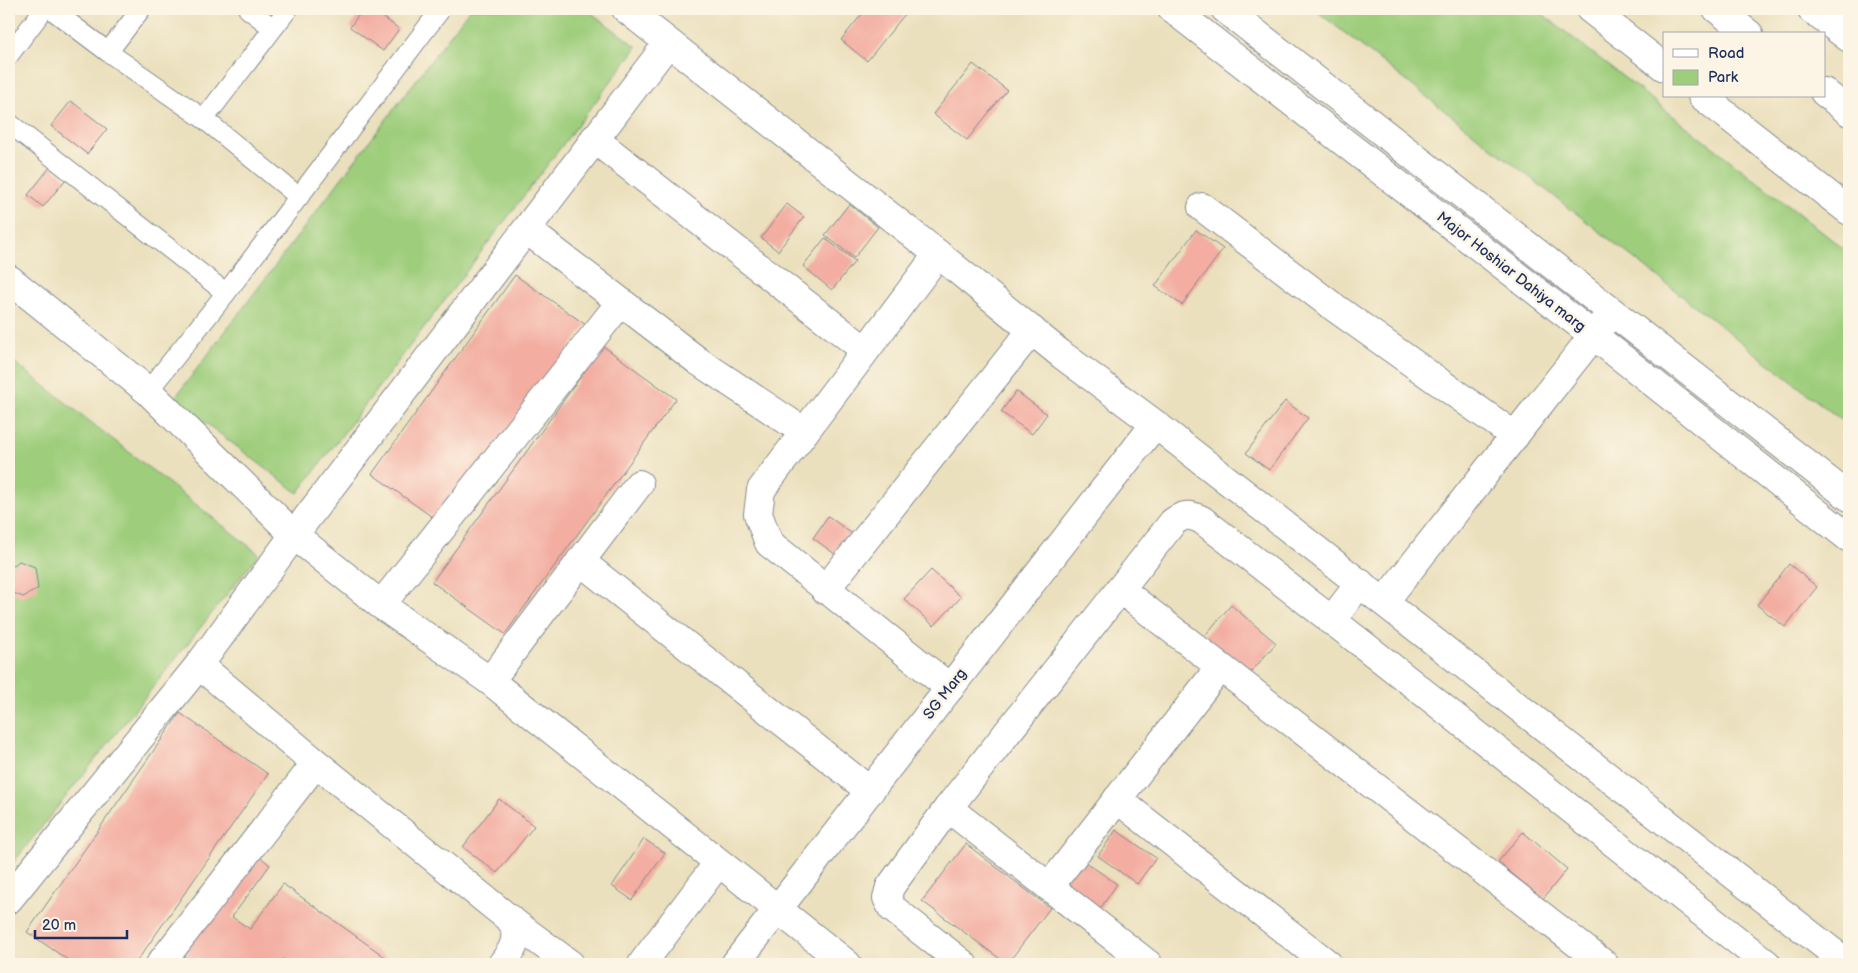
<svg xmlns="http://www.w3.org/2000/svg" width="1858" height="973" viewBox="0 0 1858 973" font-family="'Balsamiq Sans',sans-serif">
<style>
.park{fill:#9ece7c;stroke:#5c7e6d}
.building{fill:#f3ada1}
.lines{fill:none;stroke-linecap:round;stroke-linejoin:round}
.lane-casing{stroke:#83888e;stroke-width:21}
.street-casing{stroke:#83888e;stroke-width:30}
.secondary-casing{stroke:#83888e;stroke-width:30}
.lane{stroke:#fff;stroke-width:19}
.street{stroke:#fff;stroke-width:28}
.secondary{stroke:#fff;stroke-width:28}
.labels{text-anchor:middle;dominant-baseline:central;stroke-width:5;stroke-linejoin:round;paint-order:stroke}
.street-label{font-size:15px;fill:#1b2f5e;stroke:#fcf5e5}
</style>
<rect width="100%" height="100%" fill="#fcf5e5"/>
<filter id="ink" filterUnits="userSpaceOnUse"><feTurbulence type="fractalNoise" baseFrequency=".02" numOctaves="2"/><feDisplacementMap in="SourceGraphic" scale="10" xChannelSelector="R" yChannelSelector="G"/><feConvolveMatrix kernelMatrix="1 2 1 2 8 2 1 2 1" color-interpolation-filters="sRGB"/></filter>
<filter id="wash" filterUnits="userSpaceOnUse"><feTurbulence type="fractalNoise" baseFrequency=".0096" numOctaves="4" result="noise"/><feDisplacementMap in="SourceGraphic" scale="20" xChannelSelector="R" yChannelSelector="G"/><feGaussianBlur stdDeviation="1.12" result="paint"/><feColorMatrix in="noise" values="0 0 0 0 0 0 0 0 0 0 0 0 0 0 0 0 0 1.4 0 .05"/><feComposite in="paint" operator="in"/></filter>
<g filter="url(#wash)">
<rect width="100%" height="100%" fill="#ebe0bd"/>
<g class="park">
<polygon points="470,9 586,9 637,47 298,493 174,399"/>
<polygon points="1314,9 1536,9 1849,253 1849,426"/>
<polygon points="9,358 259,554 9,868"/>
</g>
<g id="blocks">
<g class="building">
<polygon points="363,9 372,9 399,29 383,51 350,27"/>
<polygon points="866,9 909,9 867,61 841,40"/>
<polygon points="973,64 1007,90 967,140 933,114"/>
<polygon points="71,101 107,129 87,154 51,126"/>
<polygon points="51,166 66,179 43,207 28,195"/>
<polygon points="787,204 804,217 778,251 761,238"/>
<polygon points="849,204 878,227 854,258 825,235"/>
<polygon points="1196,230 1223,249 1182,305 1155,286"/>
<polygon points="825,238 855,261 832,290 803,266"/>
<polygon points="515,275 586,325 442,524 372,474"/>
<polygon points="603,346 676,399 505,634 432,582"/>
<polygon points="1016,391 1047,414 1032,434 1001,412"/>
<polygon points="1285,401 1308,418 1269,470 1246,453"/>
<polygon points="828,516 859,539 843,560 813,538"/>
<polygon points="19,561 35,567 38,589 23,597 9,591 9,569"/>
<polygon points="1789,564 1817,587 1785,627 1757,605"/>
<polygon points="931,570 961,597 934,626 904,599"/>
<polygon points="1231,605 1276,643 1247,677 1202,639"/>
<polygon points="180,713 268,774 135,964 65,964 68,960 27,932"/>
<polygon points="499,799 534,826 497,873 463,847"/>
<polygon points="1116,830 1156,858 1137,884 1098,856"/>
<polygon points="1523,832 1567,869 1543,899 1498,862"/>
<polygon points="644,839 665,853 632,900 612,886"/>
<polygon points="966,844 1050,908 1007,964 922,901"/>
<polygon points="254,852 270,865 232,917 250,929 283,884 395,964 290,964 283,959 280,964 191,964 178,955"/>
<polygon points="1078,857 1117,884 1100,909 1061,881"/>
</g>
</g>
</g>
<g filter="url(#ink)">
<use href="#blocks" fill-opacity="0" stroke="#83888e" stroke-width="1"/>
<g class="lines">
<g class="lane-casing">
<g id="lane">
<polyline points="51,9 108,52 204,119 299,197"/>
<polyline points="248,9 273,28"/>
<polyline points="108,52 141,9"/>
<polyline points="9,55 44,9"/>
<polyline points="204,119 288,9"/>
<polyline points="9,123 226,293"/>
<polyline points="148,391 226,293 441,9"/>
</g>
</g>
<g class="street-casing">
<g id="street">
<polyline points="626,9 938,254 1062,355 1155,424 1848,964"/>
<polyline points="1172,9 1593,335 1849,538"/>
<polyline points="1225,9 1849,497"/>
<polyline points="1590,9 1664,67"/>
<polyline points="1702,96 1849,211"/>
<polyline points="594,139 865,350"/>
<polyline points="1202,207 1331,305 1515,436"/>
<polyline points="527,230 698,361 803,431"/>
<polyline points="938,254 761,490 758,514 769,543 950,688"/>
<polyline points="9,279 148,391 294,535 381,605 490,681 847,964"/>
<polyline points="580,561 870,791"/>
<polyline points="825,590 1032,330"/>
<polyline points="1121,590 1604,964"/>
<polyline points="1384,602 1604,322"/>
<polyline points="381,605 620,303"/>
<polyline points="1331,621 1360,583"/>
<path d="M 199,665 L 316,763 L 512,921 C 520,938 513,950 502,964"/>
<polyline points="490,681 639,484"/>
<polyline points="1117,799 1328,964"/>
<polyline points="948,808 1148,964"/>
<polyline points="1049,887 1220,667"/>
<polyline points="9,899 199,665 294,535 668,43"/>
<polyline points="512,921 570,964"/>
<polyline points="160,964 316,763"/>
<polyline points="642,964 718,863"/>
<polyline points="735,964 1155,424"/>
<path d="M 963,964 L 892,908 L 887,898 L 890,887 L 948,808 L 1173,522 C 1184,514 1190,514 1202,520 L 1361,643 L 1767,964"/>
</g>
</g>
<g class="secondary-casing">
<g id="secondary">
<polyline points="1717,9 1749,34"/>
<polyline points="1811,9 1849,38"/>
<polyline points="1824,92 1849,112"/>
</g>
</g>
<use href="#lane" class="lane"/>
<use href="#street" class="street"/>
<use href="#secondary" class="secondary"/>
</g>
</g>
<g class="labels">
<g class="street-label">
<text transform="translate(1511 272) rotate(38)">Major Hoshiar Dahiya marg</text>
<text transform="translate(945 694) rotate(-52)">SG Marg</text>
</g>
</g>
<rect width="1858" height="973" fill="none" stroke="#fcf5e5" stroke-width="30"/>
<rect x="1663" y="32" width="162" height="65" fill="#fcf5e5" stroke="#a2a6af"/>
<rect x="1673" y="49" width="25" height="8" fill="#ffffff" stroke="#a2a6af"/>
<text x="1708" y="58" font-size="15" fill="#1b2f5e">Road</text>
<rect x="1673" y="70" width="25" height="15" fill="#9ece7c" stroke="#a2a6af"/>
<text x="1708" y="82" font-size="15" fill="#1b2f5e">Park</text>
<path d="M35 930v8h92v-8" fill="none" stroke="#1b2f5e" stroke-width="2.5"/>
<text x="42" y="930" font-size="15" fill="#1b2f5e" stroke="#fcf5e5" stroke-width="4" paint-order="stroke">20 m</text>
</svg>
